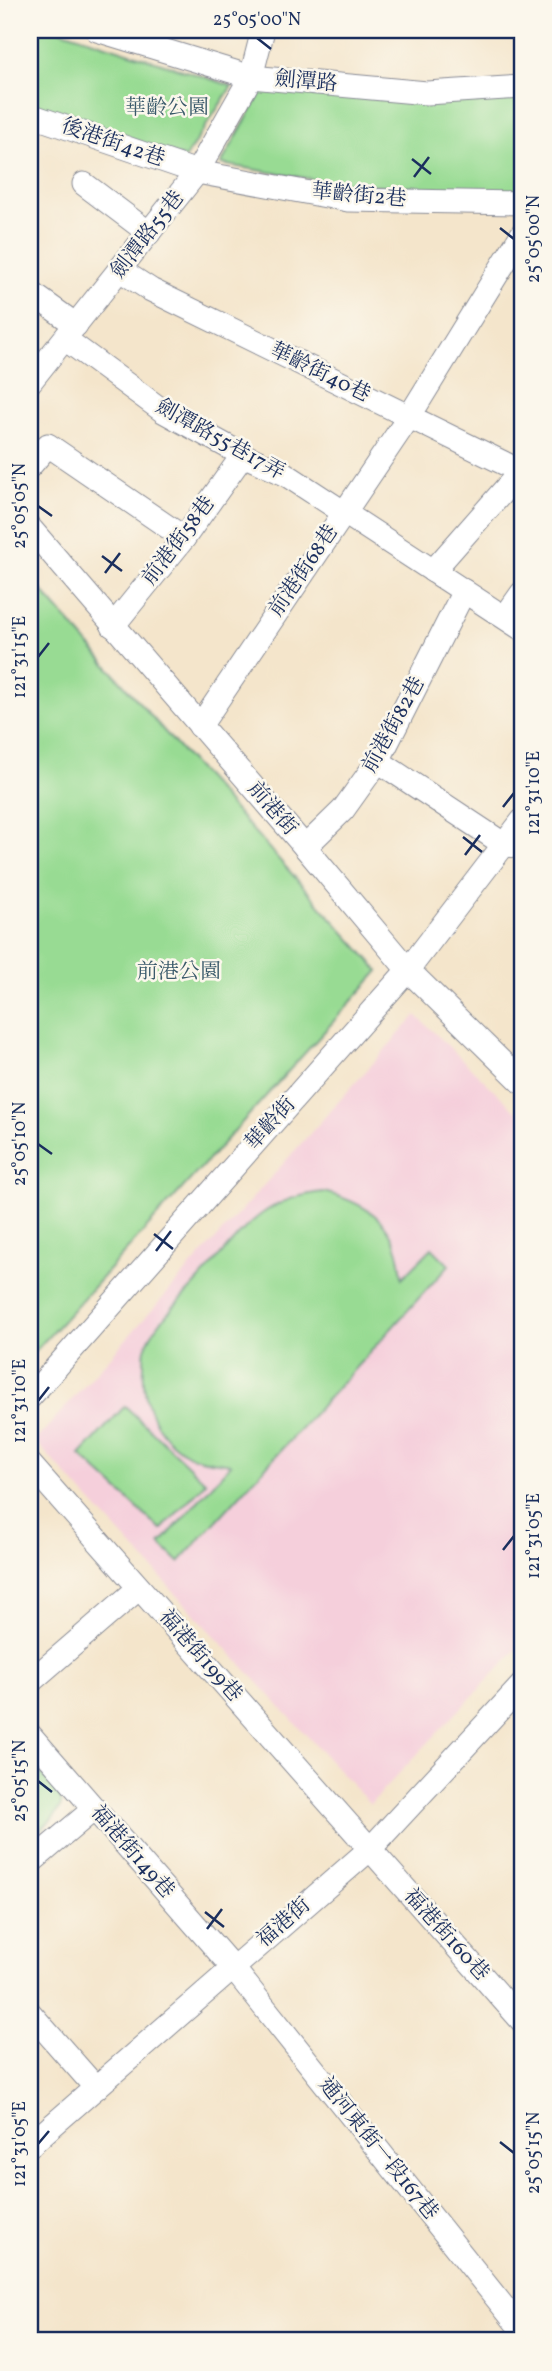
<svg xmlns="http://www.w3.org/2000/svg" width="552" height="2371" viewBox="0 0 552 2371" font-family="Vollkorn,'Noto Serif TC',serif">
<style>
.built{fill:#f5cfdb}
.green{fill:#98db93;stroke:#5a8578;stroke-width:2}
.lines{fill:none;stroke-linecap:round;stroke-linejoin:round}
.minor-casing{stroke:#888a94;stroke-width:25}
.minor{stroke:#fff;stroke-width:23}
.ticks{fill:none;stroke:#1b2f5e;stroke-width:2.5}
.labels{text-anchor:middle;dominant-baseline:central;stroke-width:5;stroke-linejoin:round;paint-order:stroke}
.street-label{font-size:21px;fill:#1b2f5e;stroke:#fbf7ec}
.park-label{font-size:21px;fill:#3a5a6b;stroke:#fbf7ec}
.neatline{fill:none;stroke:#1b2f5e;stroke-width:2.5}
.ticks-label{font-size:18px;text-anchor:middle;fill:#1b2f5e}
</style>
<rect width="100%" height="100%" fill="#fbf7ec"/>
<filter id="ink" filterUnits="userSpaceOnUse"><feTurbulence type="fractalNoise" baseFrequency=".0143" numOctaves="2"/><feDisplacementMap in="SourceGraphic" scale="14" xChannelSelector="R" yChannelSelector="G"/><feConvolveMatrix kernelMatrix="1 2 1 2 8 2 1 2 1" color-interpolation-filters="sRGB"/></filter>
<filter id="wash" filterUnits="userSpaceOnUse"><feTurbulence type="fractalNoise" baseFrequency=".00686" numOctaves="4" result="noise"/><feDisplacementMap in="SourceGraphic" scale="28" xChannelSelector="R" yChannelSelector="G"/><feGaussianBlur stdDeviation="1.57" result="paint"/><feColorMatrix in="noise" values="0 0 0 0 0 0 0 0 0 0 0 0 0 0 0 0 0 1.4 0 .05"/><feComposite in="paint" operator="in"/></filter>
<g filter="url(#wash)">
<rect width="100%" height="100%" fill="#f4e5cb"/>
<polygon class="built" points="416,1015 522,1117 522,1644 370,1804 35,1441"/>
<g class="green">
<polygon points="30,30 60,30 232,86 185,158 30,105"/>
<polygon points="263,89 423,102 522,99 522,195 329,182 221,164"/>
<polygon points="30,577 178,747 379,971 30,1357"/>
<path d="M 324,1192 C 373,1205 399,1226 402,1278 L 432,1248 L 449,1265 L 179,1562 L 160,1544 L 231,1464 C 219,1462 206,1461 194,1457 C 157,1441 141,1404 144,1365 C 144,1360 144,1354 145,1349 C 154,1322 183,1299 201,1278 C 241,1233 260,1198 324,1192 Z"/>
<polygon points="125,1406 206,1482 161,1530 80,1455"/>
<path d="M 30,1761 C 67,1803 76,1799 30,1839 Z"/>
</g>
</g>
<g filter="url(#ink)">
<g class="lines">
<g class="minor-casing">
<g id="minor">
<polyline points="97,30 251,77 427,93 522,87"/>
<polyline points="30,115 197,172 348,200 522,203"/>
<polyline points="84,184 149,233"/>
<polyline points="120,270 151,290 522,472"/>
<polyline points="30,292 76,325"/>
<polyline points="65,339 163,411 243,455 285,474 522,629"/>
<polyline points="30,382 197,172 251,77 263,30"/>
<polyline points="30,466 48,445 184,538"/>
<polyline points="30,528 305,847 408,970 522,1082"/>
<polyline points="433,571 521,471"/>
<polyline points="505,617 522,593"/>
<polyline points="113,626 184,538 243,455"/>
<polyline points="200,726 409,417 522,234"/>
<polyline points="378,761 505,845 520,846"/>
<polyline points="305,847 343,810 378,761 464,591"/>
<polyline points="30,1397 408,970 522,821"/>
<polyline points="30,1464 522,2021"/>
<polyline points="30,1682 139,1588"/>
<polyline points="30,1735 233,1968 522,2330"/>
<polyline points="30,1863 94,1809"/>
<polyline points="30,2013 96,2088"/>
<polyline points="30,2145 370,1849 522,1685"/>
</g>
</g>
<use href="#minor" class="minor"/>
</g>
</g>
<path class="ticks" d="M 257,38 L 271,49M 412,159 L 431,174M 414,177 L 429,157M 500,228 L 514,239M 38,506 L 52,516M 102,556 L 122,571M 105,573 L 120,553M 38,657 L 49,643M 503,807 L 514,793M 463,837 L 482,852M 465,855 L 480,835M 38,1144 L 52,1154M 154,1234 L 173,1249M 156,1251 L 171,1231M 38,1401 L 49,1387M 503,1550 L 514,1536M 38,1781 L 52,1792M 205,1912 L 224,1927M 207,1929 L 222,1909M 500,2142 L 514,2153M 38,2144 L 49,2131"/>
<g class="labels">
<g class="street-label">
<text transform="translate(306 82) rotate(5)">劍潭路</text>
<text transform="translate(113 143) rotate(19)">後港街42巷</text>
<text transform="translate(359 196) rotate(5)">華齡街2巷</text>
<text transform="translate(148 235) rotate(-52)">劍潭路55巷</text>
<text transform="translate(320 373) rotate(26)">華齡街40巷</text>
<text transform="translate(220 440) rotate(29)">劍潭路55巷17弄</text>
<text transform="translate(179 541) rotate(-53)">前港街58巷</text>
<text transform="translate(304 571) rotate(-56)">前港街68巷</text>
<text transform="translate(394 725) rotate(-61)">前港街82巷</text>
<text transform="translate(272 809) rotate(49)">前港街</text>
<text transform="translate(271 1124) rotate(-48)">華齡街</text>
<text transform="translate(200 1656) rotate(49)">福港街199巷</text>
<text transform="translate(132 1852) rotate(49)">福港街149巷</text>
<text transform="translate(284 1923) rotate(-41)">福港街</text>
<text transform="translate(446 1935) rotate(48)">福港街160巷</text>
<text transform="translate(378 2149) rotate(51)">通河東街一段167巷</text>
</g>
<g class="park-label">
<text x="167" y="108">華齡公園</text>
<text x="179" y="972">前港公園</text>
</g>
</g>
<rect width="552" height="2371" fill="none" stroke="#fbf7ec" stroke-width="77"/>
<rect x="38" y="38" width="476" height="2294" class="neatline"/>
<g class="ticks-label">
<text x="257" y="25">25°05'00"N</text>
<text transform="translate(533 239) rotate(-90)" y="6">25°05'00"N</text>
<text transform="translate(19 506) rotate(-90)" y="6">25°05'05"N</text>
<text transform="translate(19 657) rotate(-90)" y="6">121°31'15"E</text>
<text transform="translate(533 793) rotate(-90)" y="6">121°31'10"E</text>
<text transform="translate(19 1144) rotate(-90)" y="6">25°05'10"N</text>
<text transform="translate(19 1401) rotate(-90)" y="6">121°31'10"E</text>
<text transform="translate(533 1536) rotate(-90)" y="6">121°31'05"E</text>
<text transform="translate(19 1781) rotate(-90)" y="6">25°05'15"N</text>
<text transform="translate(19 2144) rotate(-90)" y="6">121°31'05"E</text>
<text transform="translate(533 2153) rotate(-90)" y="6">25°05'15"N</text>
</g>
</svg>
